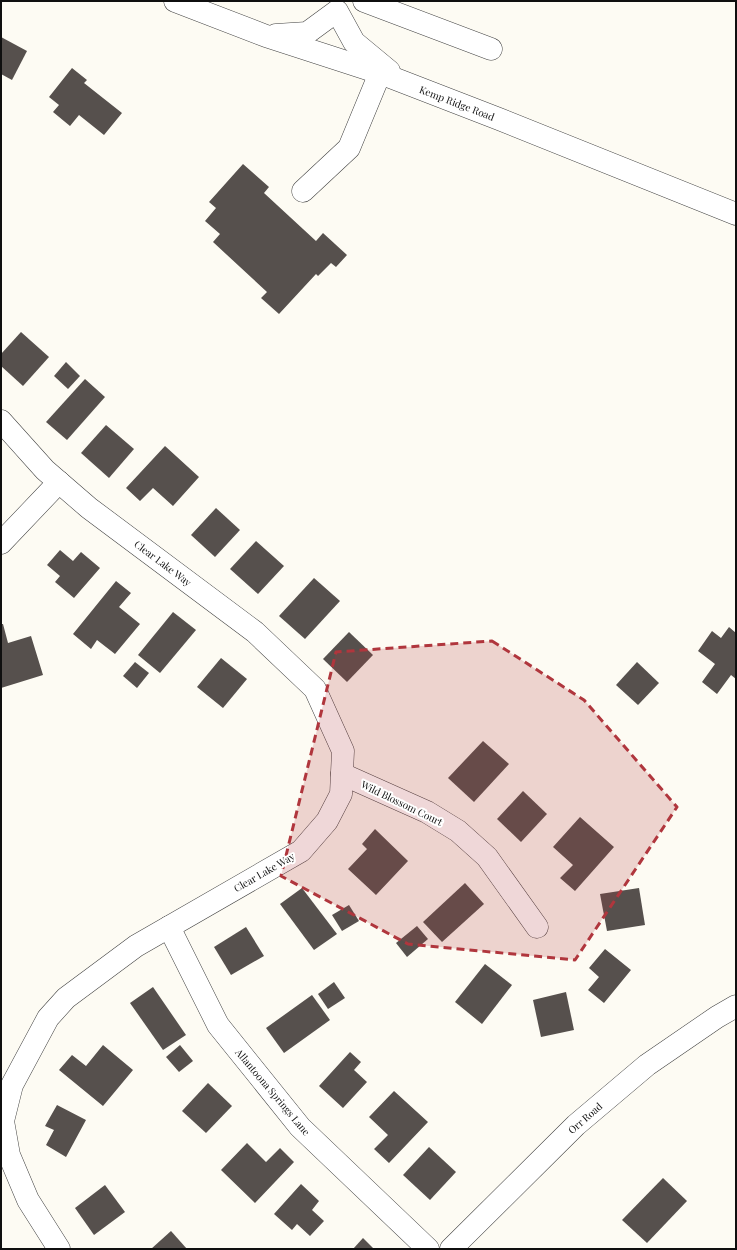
<svg xmlns="http://www.w3.org/2000/svg" width="737" height="1250" viewBox="0 0 737 1250" font-family="'Playfair Display',serif">
<style>
.building{fill:#56504d}
.lines{fill:none;stroke-linecap:round;stroke-linejoin:round}
.minor-casing{stroke:#424242;stroke-width:23}
.minor{stroke:#fff;stroke-width:22}
.marked{fill:#b0363d;fill-opacity:0.2;stroke:#b0363d;stroke-width:3;stroke-dasharray:8 5;stroke-linejoin:round}
.labels{text-anchor:middle;dominant-baseline:central;stroke-width:4;stroke-linejoin:round;paint-order:stroke}
.street-label{font-size:10px;fill:#0f0f0f;stroke:#fff}
</style>
<rect width="100%" height="100%" fill="#fdfbf3"/>
<g class="building">
<polygon points="1,37 27,51 12,80 1,74"/>
<polygon points="72,68 87,80 84,83 122,113 104,135 79,115 70,126 53,112 59,105 49,97"/>
<polygon points="243,164 269,187 264,193 316,241 323,233 347,255 336,267 331,263 318,276 316,274 279,314 261,298 267,292 213,242 220,234 205,221 216,208 209,202"/>
<polygon points="21,332 49,357 23,386 1,366 1,354"/>
<polygon points="66,362 80,376 68,389 54,376"/>
<polygon points="85,379 105,397 67,440 46,422"/>
<polygon points="106,425 134,449 109,478 81,453"/>
<polygon points="165,446 199,477 173,506 153,488 140,501 126,488"/>
<polygon points="216,508 240,530 215,557 191,535"/>
<polygon points="256,541 284,566 258,594 230,569"/>
<polygon points="60,550 73,561 81,552 100,568 74,598 55,582 60,576 47,565"/>
<polygon points="314,578 340,601 305,639 279,616"/>
<polygon points="116,581 131,593 119,607 140,624 115,654 97,640 91,649 73,634"/>
<polygon points="173,612 196,630 160,673 138,655"/>
<polygon points="1,624 3,624 8,643 31,636 43,675 1,688"/>
<polygon points="729,627 736,633 736,679 731,675 717,694 702,682 715,664 698,651 712,631 721,638"/>
<polygon points="349,632 373,655 347,682 323,659"/>
<polygon points="221,658 247,679 223,708 197,687"/>
<polygon points="135,662 149,673 137,688 123,676"/>
<polygon points="637,662 659,683 638,705 616,685"/>
<polygon points="483,741 509,764 474,802 448,778"/>
<polygon points="523,791 547,814 521,842 497,819"/>
<polygon points="580,817 614,847 575,891 560,878 573,865 553,847"/>
<polygon points="375,829 408,861 376,895 348,869 367,849 362,844"/>
<polygon points="465,883 484,904 442,942 423,922"/>
<polygon points="302,888 337,934 314,950 280,904"/>
<polygon points="639,888 645,925 607,931 600,894"/>
<polygon points="349,905 359,921 342,931 332,915"/>
<polygon points="417,926 428,939 407,957 396,943"/>
<polygon points="246,927 264,956 231,975 214,947"/>
<polygon points="605,949 631,970 604,1003 588,990 599,977 589,968"/>
<polygon points="485,964 512,985 482,1024 455,1002"/>
<polygon points="334,982 345,998 328,1009 318,994"/>
<polygon points="153,987 186,1035 163,1050 130,1003"/>
<polygon points="566,992 574,1030 541,1037 533,1000"/>
<polygon points="312,995 330,1020 284,1053 266,1028"/>
<polygon points="103,1045 133,1070 103,1106 59,1070 72,1055 86,1066"/>
<polygon points="180,1045 193,1061 179,1072 166,1057"/>
<polygon points="350,1052 361,1062 354,1070 367,1082 343,1108 319,1086"/>
<polygon points="208,1083 232,1106 206,1133 182,1111"/>
<polygon points="394,1091 428,1122 389,1163 374,1149 388,1135 369,1117"/>
<polygon points="57,1105 86,1120 66,1157 46,1145 54,1130 45,1126"/>
<polygon points="247,1143 266,1162 280,1148 294,1162 255,1203 221,1170"/>
<polygon points="429,1147 456,1172 430,1200 403,1175"/>
<polygon points="663,1178 687,1201 647,1243 622,1220"/>
<polygon points="301,1184 319,1201 312,1210 324,1221 310,1236 297,1224 292,1230 274,1214"/>
<polygon points="105,1185 125,1212 94,1235 75,1208"/>
<polygon points="171,1231 187,1249 151,1249"/>
<polygon points="363,1238 374,1249 353,1249"/>
</g>
<g class="lines">
<g class="minor-casing">
<g id="minor">
<polyline points="175,1 266,36 380,73 499,119 736,214"/>
<polyline points="364,1 491,49"/>
<polyline points="276,35 307,33 337,11 354,42 389,71"/>
<polyline points="303,191 349,148 380,73"/>
<polyline points="1,421 45,470 89,508 255,632 315,689 343,751 341,794 327,821 301,851 136,946 66,998 48,1018 12,1085 3,1121 9,1155 28,1200 59,1249"/>
<polyline points="1,543 59,482"/>
<polyline points="342,774 427,812 458,831 487,857 537,927"/>
<polyline points="169,927 218,1025 300,1127 428,1249"/>
<polyline points="451,1249 576,1125 647,1065 717,1017 736,1006"/>
</g>
</g>
<use href="#minor" class="minor"/>
</g>
<path class="marked" d="M 492,641 L 584,700 L 677,807 L 575,960 L 408,944 L 281,876 L 336,652 Z"/>
<g class="labels">
<g class="street-label">
<text transform="translate(457 103) rotate(21)">Kemp Ridge Road</text>
<text transform="translate(163 563) rotate(37)">Clear Lake Way</text>
<text transform="translate(402 803) rotate(26)">Wild Blossom Court</text>
<text transform="translate(264 872) rotate(-30)">Clear Lake Way</text>
<text transform="translate(273 1092) rotate(50)">Allantoona Springs Lane</text>
<text transform="translate(585 1118) rotate(-41)">Orr Road</text>
</g>
</g>
<rect width="737" height="1250" fill="none" stroke="#0f0f0f" stroke-width="4"/>
</svg>
